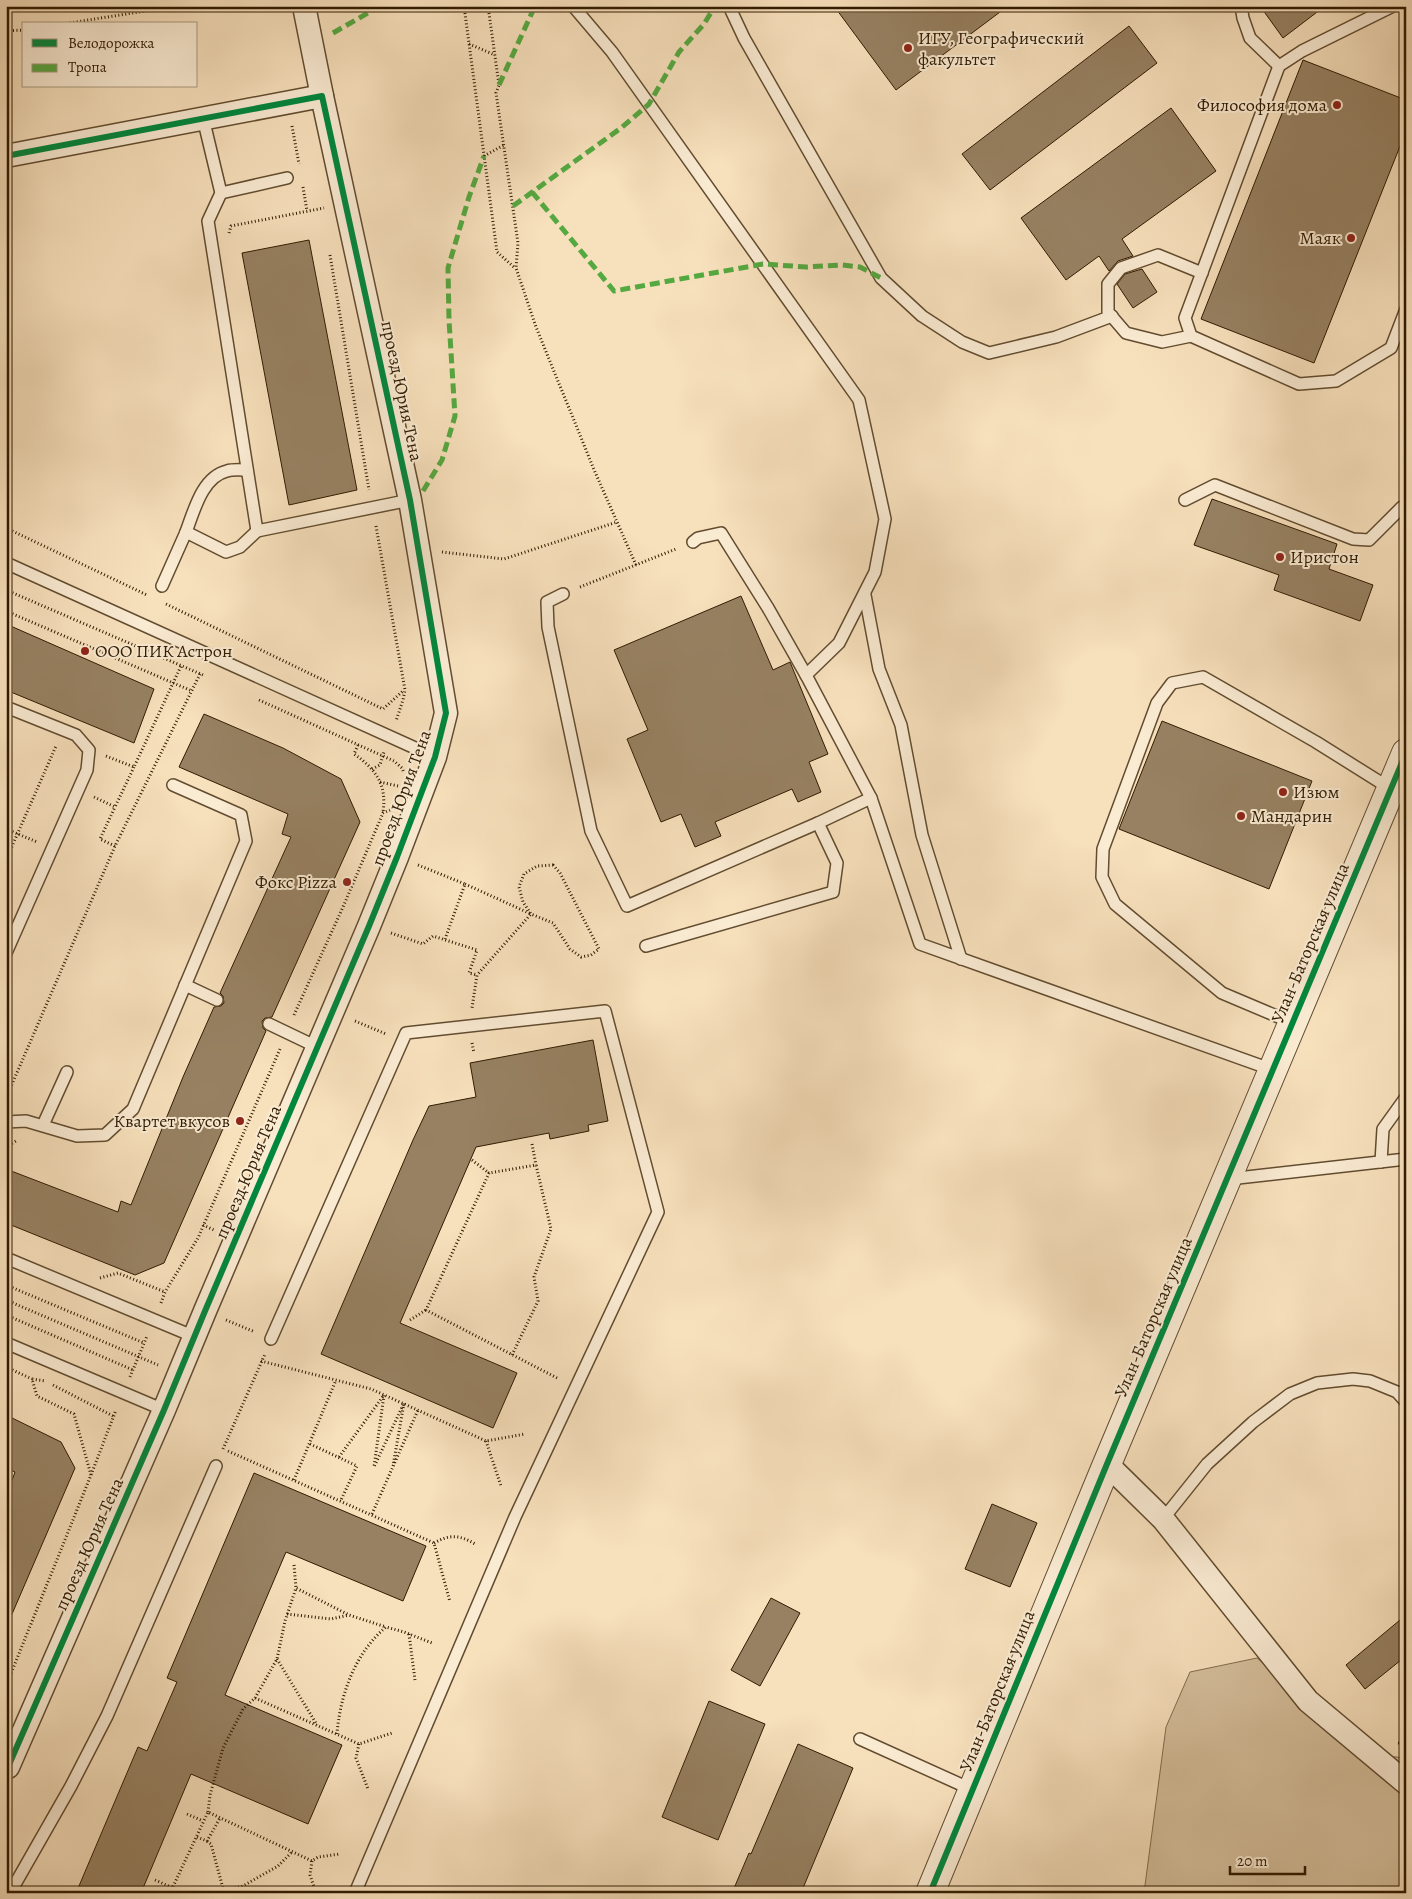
<svg xmlns="http://www.w3.org/2000/svg" width="1412" height="1899" viewBox="0 0 1412 1899" font-family="Alegreya,serif">
<style>
.green{fill:#d5bf9c;stroke:#826d4e}
.building{fill:#978162;stroke:#301b00}
.lines{fill:none;stroke-linecap:round;stroke-linejoin:round}
.service-casing{stroke:#624c2f;stroke-width:14}
.minor-casing{stroke:#624c2f;stroke-width:25}
.tertiary-casing{stroke:#624c2f;stroke-width:30}
.path{stroke:#301b00;stroke-width:3;stroke-dasharray:1 2.5;stroke-linecap:butt}
.service{stroke:#faebd3;stroke-width:11}
.minor{stroke:#faebd3;stroke-width:22}
.tertiary{stroke:#faebd3;stroke-width:28}
.quiet{stroke:#54a940;stroke-width:5;stroke-dasharray:10 5;stroke-linecap:butt}
.cycleway-casing{stroke:#faebd3;stroke-width:9}
.cycleway{stroke:#00873e;stroke-width:6}
.poi-dot{fill:#8f2418;stroke:#faebd3;stroke-width:2}
.labels{text-anchor:middle;dominant-baseline:central;stroke-width:4;stroke-linejoin:round;paint-order:stroke}
.poi-label{font-size:18px;fill:#301b00;stroke:#faebd3;text-anchor:start}
.street-label{font-size:18px;fill:#301b00;stroke:#faebd3}
</style>
<rect width="100%" height="100%" fill="#f7e0bc"/>
<filter id="stains"><feTurbulence type="fractalNoise" baseFrequency=".004" numOctaves="4"/><feColorMatrix values="0 0 0 0 .2 0 0 0 0 .09 0 0 0 0 .02 0 0 0 .5 -.17"/></filter>
<radialGradient id="worn" r=".72"><stop offset=".6" stop-color="#630" stop-opacity="0"/><stop offset="1" stop-color="#630" stop-opacity=".3"/></radialGradient>
<polygon class="green" points="1257,1658 1308,1701 1386,1756 1406,1758 1406,1893 1144,1893 1166,1727 1190,1672"/>
<g class="building">
<polygon points="834,6 1008,6 896,90"/>
<polygon points="1260,6 1325,6 1283,38"/>
<polygon points="1129,26 1157,63 990,190 962,154"/>
<polygon points="1303,60 1406,100 1406,131 1314,363 1201,319"/>
<polygon points="1171,108 1216,171 1122,239 1133,256 1118,261 1109,271 1099,256 1066,280 1021,218"/>
<polygon points="309,240 357,490 289,505 242,253"/>
<polygon points="1142,269 1157,292 1133,308 1117,284 1125,274"/>
<polygon points="1212,499 1337,544 1329,569 1373,585 1360,621 1274,590 1279,575 1194,545"/>
<polygon points="741,596 773,670 790,662 828,754 809,762 821,792 798,802 792,789 715,822 721,836 695,847 681,814 661,822 627,739 648,730 614,650"/>
<polygon points="6,624 154,689 134,743 6,690"/>
<polygon points="204,714 283,748 341,779 360,822 272,1017 265,1018 262,1021 263,1028 266,1031 164,1263 135,1275 6,1223 6,1169 118,1212 121,1201 131,1205 183,1077 214,1007 221,1006 224,1003 223,996 220,993 291,837 282,834 288,814 179,767"/>
<polygon points="1162,721 1312,781 1269,889 1119,829"/>
<polygon points="593,1040 608,1121 588,1125 589,1131 550,1139 549,1133 476,1147 400,1323 517,1373 493,1428 321,1354 413,1140 429,1106 476,1097 470,1063"/>
<polygon points="6,1415 61,1442 75,1468 6,1628 6,1497 15,1472 6,1468"/>
<polygon points="254,1473 426,1546 403,1601 286,1552 225,1695 342,1745 308,1824 191,1774 141,1893 76,1893 138,1747 147,1751 177,1682 167,1678"/>
<polygon points="992,1504 1037,1523 1010,1587 965,1569"/>
<polygon points="771,1598 800,1613 760,1686 731,1670"/>
<polygon points="1406,1615 1406,1656 1365,1689 1346,1665"/>
<polygon points="709,1701 765,1724 718,1840 662,1817"/>
<polygon points="798,1744 853,1768 801,1893 732,1893 749,1853 751,1854"/>
</g>
<g class="lines">
<g class="service-casing">
<g id="service">
<polyline points="729,6 744,38 881,278 922,316 962,342 989,353 1056,337 1112,316"/>
<polyline points="1241,6 1243,18 1250,38 1279,66"/>
<polyline points="1393,6 1302,51 1279,66 1185,318 1191,336 1299,384 1336,381 1391,348 1406,309"/>
<polyline points="203,118 221,193 208,221 257,531 410,500"/>
<polyline points="221,193 287,178"/>
<polyline points="1191,336 1162,342 1126,333 1108,312 1108,284 1121,268 1158,255 1202,273"/>
<polyline points="1185,500 1215,485 1353,539 1369,540 1402,507 1406,506"/>
<path d="M 186,532 C 194,511 202,477 227,471 C 233,469 241,470 247,470"/>
<polyline points="693,542 698,538 721,533 768,608 806,675"/>
<polyline points="6,563 435,757"/>
<polyline points="162,586 186,532 226,552 240,547 257,531"/>
<polyline points="563,594 547,602 548,627 591,831 627,906 818,823 871,798 806,675 839,643 875,572 885,519 859,400 612,52 573,6"/>
<polyline points="865,595 879,669 901,725 922,835 961,959"/>
<polyline points="6,707 76,735 89,750 87,770 6,953"/>
<polyline points="871,798 920,944 1273,1070"/>
<polyline points="646,946 833,892 837,863 818,823"/>
<polyline points="185,985 217,1000"/>
<polyline points="1293,1023 1222,993 1115,904 1102,877 1103,849 1157,703 1172,683 1203,677 1316,742 1391,789"/>
<polyline points="269,1024 317,1047"/>
<polyline points="6,1122 26,1121 77,1136 105,1135 133,1109 246,841 241,815 173,785"/>
<polyline points="43,1125 67,1072"/>
<polyline points="1381,1162 1383,1129 1406,1097"/>
<polyline points="1229,1179 1406,1159"/>
<polyline points="6,1258 195,1337"/>
<polyline points="271,1339 406,1033 605,1011 658,1212 515,1517 355,1893"/>
<polyline points="6,1343 164,1410"/>
<polyline points="1163,1519 1207,1464 1253,1422 1290,1394 1317,1383 1353,1379 1370,1381 1397,1392 1406,1402"/>
<polyline points="860,1739 973,1790"/>
<polyline points="10,1893 71,1786 107,1716 216,1466"/>
</g>
</g>
<g class="minor-casing">
<g id="minor">
<polyline points="304,6 322,96"/>
<polyline points="6,156 322,96 410,500 446,713 435,757 397,857 369,926 205,1311 164,1410 8,1767"/>
<polyline points="1107,1464 1163,1519 1308,1701 1406,1783"/>
</g>
</g>
<g class="tertiary-casing">
<polyline id="tertiary" points="930,1893 1107,1464 1406,753"/>
</g>
<g class="path">
<polyline points="464,6 497,252 515,268"/>
<polyline points="488,6 499,85 496,93 518,243 516,268 536,327 595,472 636,565"/>
<polyline points="63,24 177,6"/>
<polyline points="6,31 24,30"/>
<polyline points="469,44 495,55"/>
<polyline points="292,126 299,164"/>
<polyline points="484,156 504,145"/>
<polyline points="303,187 307,211"/>
<polyline points="229,233 231,226 324,208"/>
<polyline points="330,255 369,490"/>
<polyline points="376,526 405,690 403,700 396,721"/>
<polyline points="6,528 147,595"/>
<polyline points="442,552 504,559 617,522"/>
<polyline points="580,587 676,549"/>
<polyline points="6,590 203,675"/>
<polyline points="166,604 383,709 404,690"/>
<polyline points="6,611 192,691"/>
<polyline points="259,700 394,761 402,768 404,773"/>
<path d="M 358,745 L 354,754 C 376,769 387,785 383,812"/>
<polyline points="106,756 134,767 181,666"/>
<polyline points="372,769 380,765 384,752"/>
<polyline points="380,782 398,786"/>
<polyline points="94,797 115,807 134,767"/>
<polyline points="6,829 37,842"/>
<polyline points="115,846 100,839 115,807"/>
<polyline points="6,860 56,746"/>
<polyline points="418,865 465,884 445,939"/>
<polygon points="553,865 560,873 599,949 591,955 581,957 570,949 553,923 531,914 523,902 519,887 524,874 537,866"/>
<polyline points="465,884 531,914 477,975"/>
<polyline points="391,933 423,944 433,936 477,950 469,973 477,975 472,1008"/>
<polyline points="294,1015 343,907 383,813 390,810"/>
<polyline points="355,1021 386,1034"/>
<polyline points="472,1043 474,1053"/>
<polyline points="6,1098 115,846 200,674"/>
<polyline points="532,1144 536,1165"/>
<polyline points="6,1152 11,1144 16,1141"/>
<polyline points="472,1160 489,1173"/>
<polyline points="203,1225 214,1230"/>
<polyline points="100,1278 118,1273 165,1292"/>
<polyline points="6,1285 144,1343"/>
<polyline points="6,1300 158,1365"/>
<polyline points="161,1303 165,1292 198,1238 280,1049"/>
<polyline points="6,1315 133,1370"/>
<polyline points="226,1320 255,1332"/>
<polyline points="410,1320 426,1310"/>
<polyline points="512,1355 538,1301 534,1277 551,1229 536,1165 489,1173 426,1310 559,1379"/>
<polyline points="261,1361 371,1389 486,1441 525,1434"/>
<polyline points="6,1367 32,1379"/>
<polyline points="130,1377 147,1336"/>
<polyline points="53,1385 113,1416"/>
<polyline points="486,1441 501,1486"/>
<polyline points="310,1444 357,1466 341,1500"/>
<polyline points="223,1449 265,1354"/>
<polyline points="228,1451 434,1543 450,1602"/>
<polyline points="339,1457 384,1395 374,1467 404,1403 393,1466"/>
<polyline points="91,1475 116,1410"/>
<polyline points="294,1480 336,1380"/>
<polyline points="372,1514 418,1410"/>
<path d="M 434,1543 C 450,1534 460,1535 475,1544"/>
<polyline points="294,1565 296,1588"/>
<polyline points="287,1614 331,1619 349,1615"/>
<polyline points="409,1634 415,1680"/>
<polyline points="277,1659 317,1725"/>
<polyline points="6,1686 91,1475 74,1414 37,1396 32,1379 46,1381"/>
<polyline points="255,1698 277,1659 285,1621 296,1588 349,1615 386,1627"/>
<path d="M 337,1734 C 340,1695 355,1653 386,1627 L 404,1632 L 432,1643"/>
<polyline points="1398,1743 1406,1744"/>
<polyline points="359,1744 356,1758 368,1789"/>
<polyline points="208,1812 210,1795 223,1748 243,1709 255,1698 359,1744 392,1733"/>
<polyline points="187,1814 203,1821"/>
<polyline points="197,1837 207,1841 220,1818"/>
<polyline points="207,1841 211,1844 224,1892"/>
<polyline points="312,1861 310,1875 316,1893"/>
<polyline points="155,1880 173,1888"/>
<polyline points="170,1893 208,1812 312,1861 318,1857 340,1854"/>
<polyline points="218,1893 243,1886 278,1866 292,1852"/>
</g>
<use href="#service" class="service"/>
<use href="#minor" class="minor"/>
<use href="#tertiary" class="tertiary"/>
<g class="quiet">
<polyline points="333,33 380,6"/>
<polyline points="499,85 535,6"/>
<polyline points="532,192 614,291 763,264 806,267 842,265 860,267 881,278"/>
<polyline points="513,206 621,128 649,104 679,52 704,24 715,6"/>
<polyline points="423,491 442,460 455,416 449,320 448,268 469,197 484,156"/>
</g>
<g class="cycleway-casing">
<g id="cycleway">
<polyline points="6,156 322,96 410,500 446,713 435,757 397,857 369,926 205,1311 164,1410 8,1767"/>
<polyline points="930,1893 1107,1464 1406,753"/>
</g>
</g>
<use href="#cycleway" class="cycleway"/>
</g>
<g class="poi-dot">
<circle cx="908" cy="48" r="5"/>
<circle cx="1337" cy="105" r="5"/>
<circle cx="1351" cy="238" r="5"/>
<circle cx="1280" cy="557" r="5"/>
<circle cx="85" cy="651" r="5"/>
<circle cx="1283" cy="792" r="5"/>
<circle cx="1241" cy="816" r="5"/>
<circle cx="347" cy="882" r="5"/>
<circle cx="240" cy="1121" r="5"/>
</g>
<g class="labels">
<g class="poi-label">
<text x="918" y="38">ИГУ, Географический<tspan x="918" dy="21">факультет</tspan></text>
<text x="1327" y="105" text-anchor="end">Философия дома</text>
<text x="1341" y="238" text-anchor="end">Маяк</text>
<text x="1290" y="557">Иристон</text>
<text x="95" y="651">ООО ПИК Астрон</text>
<text x="1293" y="792">Изюм</text>
<text x="1251" y="816">Мандарин</text>
<text x="337" y="882" text-anchor="end">Фокс Pizza</text>
<text x="230" y="1121" text-anchor="end">Квартет вкусов</text>
</g>
<g class="street-label">
<text transform="translate(402 391) rotate(78)">проезд Юрия Тена</text>
<text transform="translate(401 798) rotate(-70)">проезд Юрия Тена</text>
<text transform="translate(1310 943) rotate(-67)">Улан-Баторская улица</text>
<text transform="translate(248 1172) rotate(-67)">проезд Юрия Тена</text>
<text transform="translate(1153 1317) rotate(-67)">Улан-Баторская улица</text>
<text transform="translate(89 1544) rotate(-66)">проезд Юрия Тена</text>
<text transform="translate(997 1691) rotate(-68)">Улан-Баторская улица</text>
</g>
</g>
<rect width="1412" height="1899" fill="none" stroke="#f7e0bc" stroke-width="25"/>
<rect x="8" y="8" width="1397" height="1884" fill="none" stroke="#301b00" stroke-width="2.5"/>
<rect x="12" y="12" width="1387" height="1874" fill="none" stroke="#301b00"/>
<rect x="22" y="22" width="175" height="65" fill="#faebd3" stroke="#a9987f"/>
<rect x="32" y="39" width="25" height="8" fill="#00873e" stroke="#a9987f"/>
<text x="68" y="48" font-size="15" fill="#301b00">Велодорожка</text>
<rect x="32" y="64" width="25" height="8" fill="#54a940" stroke="#a9987f"/>
<text x="68" y="72" font-size="15" fill="#301b00">Тропа</text>
<path d="M1230 1866v8h75v-8" fill="none" stroke="#301b00" stroke-width="2.5"/>
<text x="1237" y="1866" font-size="15" fill="#301b00" stroke="#faebd3" stroke-width="4" paint-order="stroke">20 m</text>
<rect width="100%" height="100%" filter="url(#stains)"/>
<rect width="100%" height="100%" fill="url(#worn)"/>
</svg>
